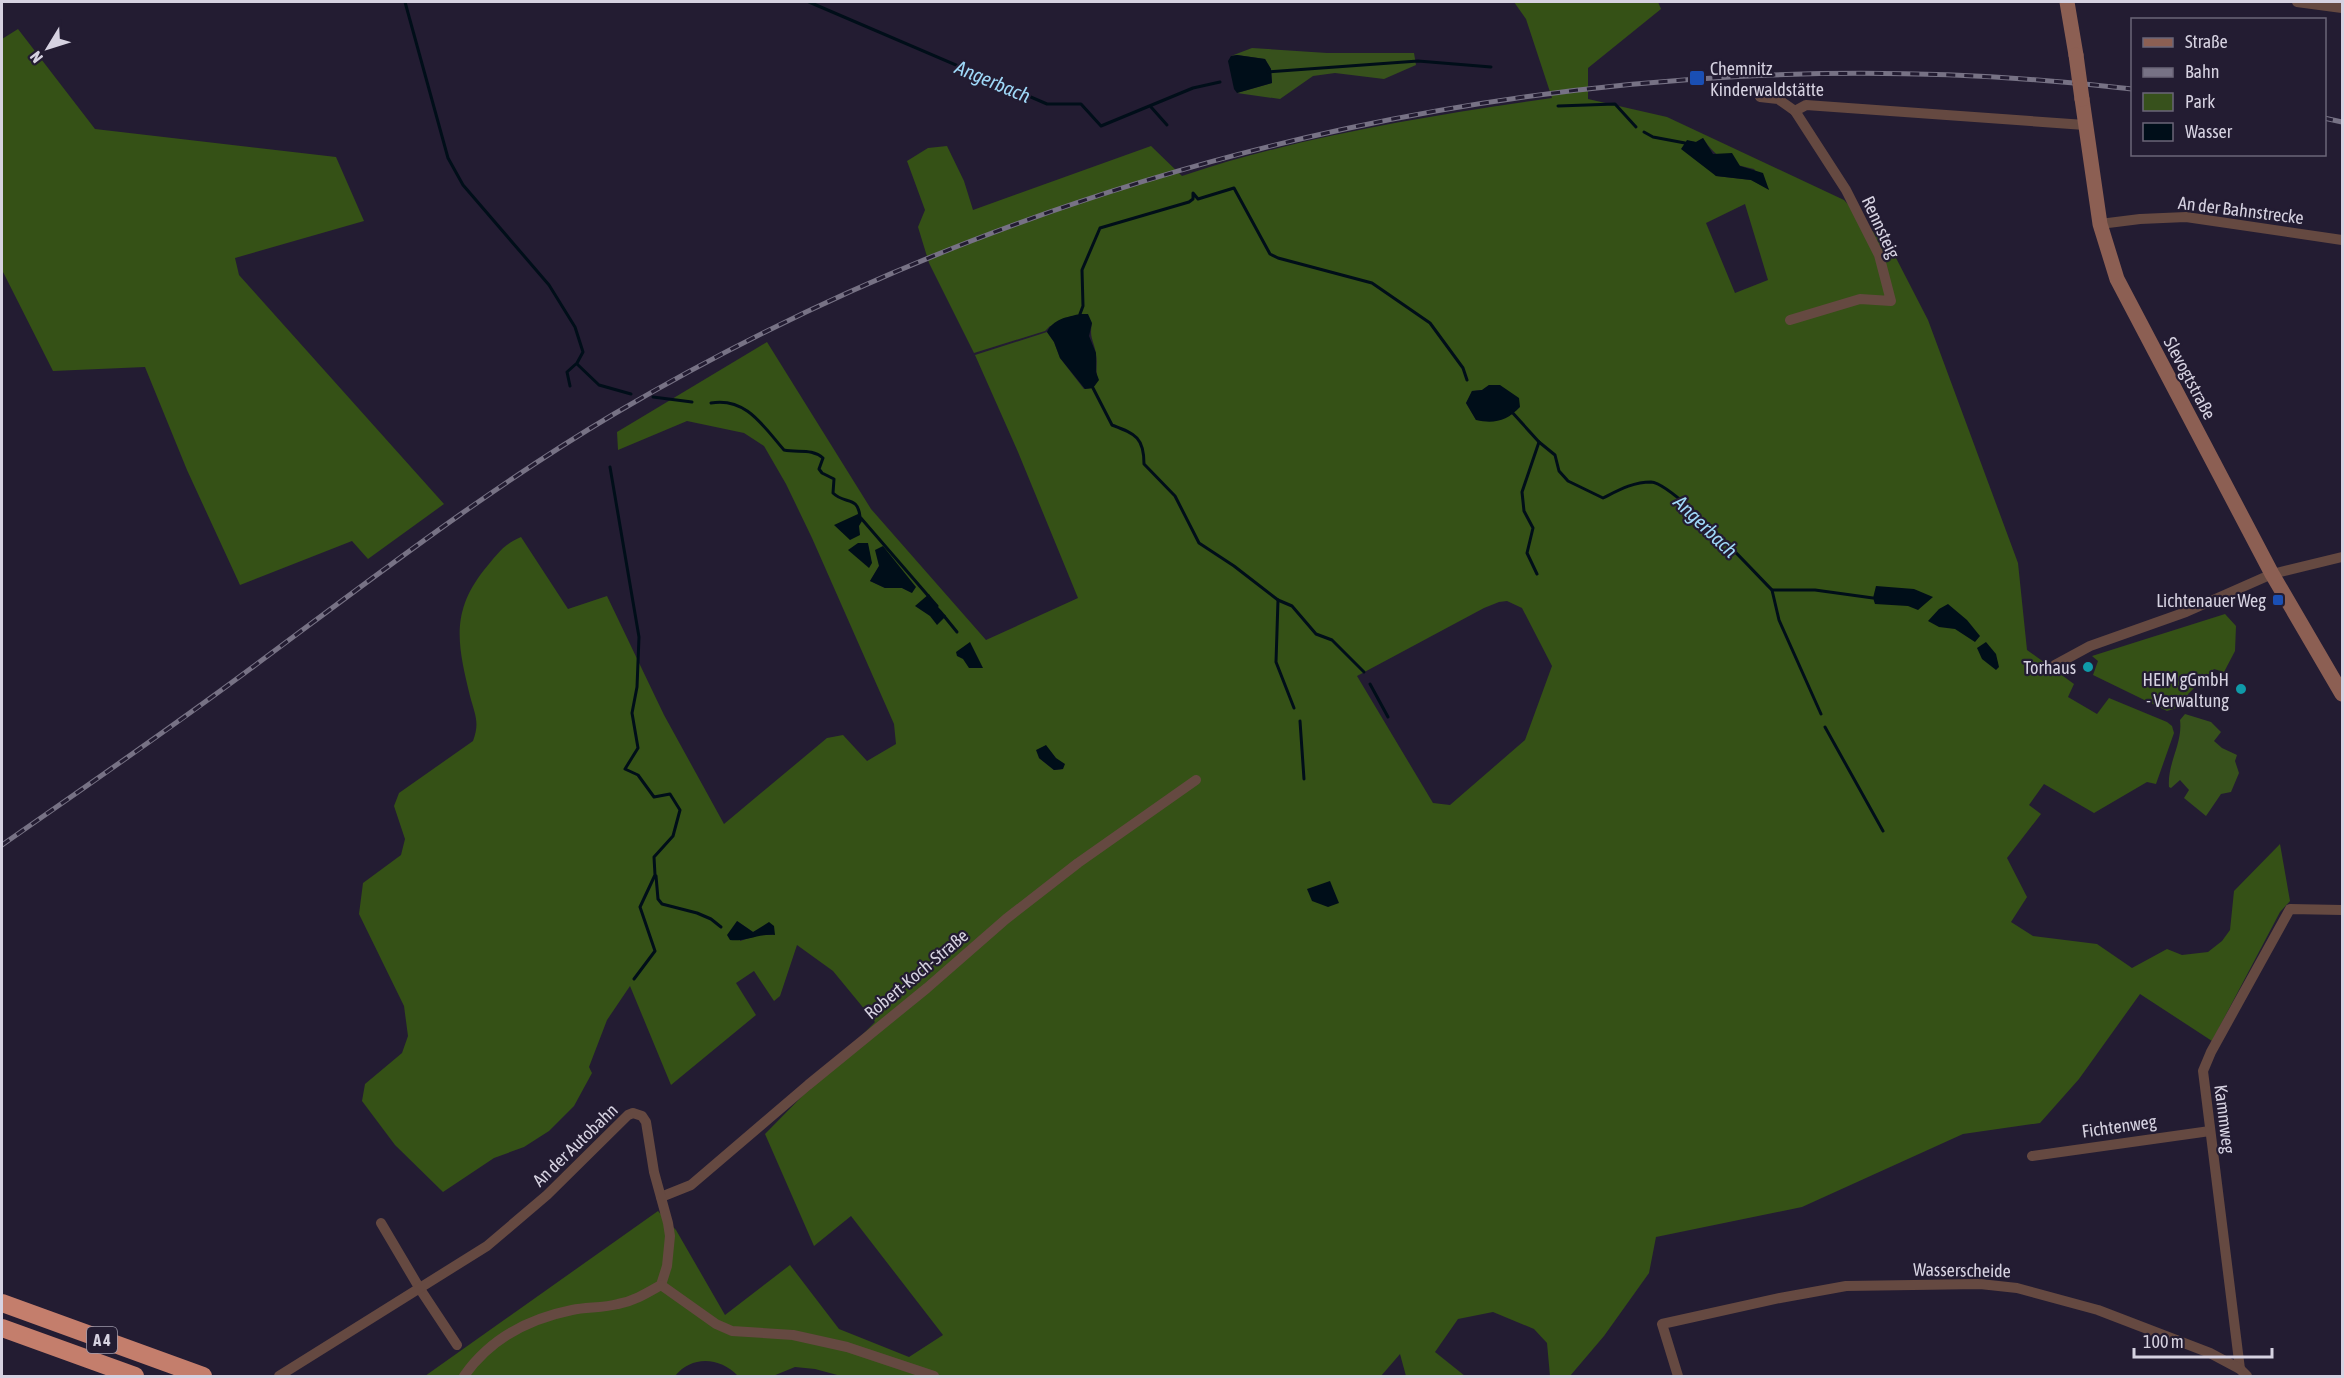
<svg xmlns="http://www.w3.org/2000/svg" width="2344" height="1378" viewBox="0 0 2344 1378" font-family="'Asap Condensed',sans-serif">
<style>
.green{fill:#37511c}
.forest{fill:#355116;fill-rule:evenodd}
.water{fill:#000e19}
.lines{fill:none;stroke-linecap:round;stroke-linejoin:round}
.stream{stroke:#000e19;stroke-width:3}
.street{stroke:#654941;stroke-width:10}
.secondary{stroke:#8c5f53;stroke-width:15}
.highway{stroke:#c47e6c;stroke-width:18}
.rail-casing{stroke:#777285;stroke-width:5}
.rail{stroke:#231c32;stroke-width:3;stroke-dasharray:9;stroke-linecap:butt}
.secondary-bridge{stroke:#8c5f53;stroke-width:15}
.transit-dot{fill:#1a4fb4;stroke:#231c32;stroke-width:2}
.culture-dot{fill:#0f9aa8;stroke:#231c32;stroke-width:2}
.labels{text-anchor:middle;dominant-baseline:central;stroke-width:4.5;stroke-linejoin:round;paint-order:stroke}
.shield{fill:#231c32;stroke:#a09bac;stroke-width:1.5}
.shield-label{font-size:16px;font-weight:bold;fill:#d6d2e1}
.poi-label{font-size:18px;fill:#d6d2e1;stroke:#231c32;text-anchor:end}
.street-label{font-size:18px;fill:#d6d2e1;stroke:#231c32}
.water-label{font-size:20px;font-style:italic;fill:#9fd8f8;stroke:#231c32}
</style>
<rect width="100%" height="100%" fill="#231c32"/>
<g class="green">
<polygon points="1252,48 1327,53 1414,53 1416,65 1384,79 1335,73 1313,76 1280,99 1237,93 1272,83 1271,69 1265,59 1237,55 1231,56"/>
<path d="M 2185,714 L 2211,722 L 2221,732 L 2214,741 L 2222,748 L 2237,755 L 2235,761 L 2239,773 L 2231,792 L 2221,794 L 2206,816 L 2184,798 L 2189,790 L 2180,780 L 2171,788 L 2169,787 C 2167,763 2183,744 2180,720 Z"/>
</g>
<g class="forest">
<path d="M 1514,2 L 1658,2 L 1661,9 L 1588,68 L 1588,99 L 1667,117 L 1844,200 L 1895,256 L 1928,320 L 2018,563 L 2027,650 L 2074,684 L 2068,697 L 2097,714 L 2109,698 L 2167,722 L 2172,726 L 2174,733 L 2156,784 L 2147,782 L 2094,813 L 2044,784 L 2029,805 L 2041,814 L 2007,858 L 2027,897 L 2011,922 L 2033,936 L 2097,944 L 2132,968 L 2167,949 L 2182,955 L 2208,952 L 2222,941 L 2230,930 L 2234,891 L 2280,844 L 2290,901 L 2280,912 L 2212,1041 L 2140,994 L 2079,1079 L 2040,1123 L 1963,1134 L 1802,1207 L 1656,1237 L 1649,1273 L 1604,1336 L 1570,1376 L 1550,1376 L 1547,1343 L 1534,1329 L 1493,1312 L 1458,1319 L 1435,1352 L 1465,1376 L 1406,1376 L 1400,1354 L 1381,1376 L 841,1376 L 815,1369 L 795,1367 L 773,1376 L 738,1376 C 720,1357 692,1355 675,1376 L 425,1376 L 658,1211 L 676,1230 L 725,1315 L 790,1265 L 839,1329 L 909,1357 L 943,1335 L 851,1216 L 814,1246 L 765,1134 L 875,1022 L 833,971 L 797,945 L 780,996 L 774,1001 L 754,971 L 736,983 L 756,1015 L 671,1085 L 630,986 L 607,1020 L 589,1067 L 592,1073 L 574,1106 L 549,1131 L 524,1147 L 494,1158 L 443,1192 L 395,1145 L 362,1101 L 365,1084 L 402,1053 L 408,1036 L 404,1006 L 359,914 L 363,883 L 401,855 L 405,839 L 394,806 L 399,793 L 473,741 C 480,722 475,715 470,696 C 458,646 450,613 484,570 C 497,555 502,545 521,537 L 568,609 L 607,596 L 664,715 L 724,824 L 827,738 L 843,735 L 867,761 L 896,744 L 894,724 L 812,538 L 786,484 L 764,446 L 744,433 L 687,421 L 618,450 L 617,432 L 767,342 L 871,509 L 986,640 L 1078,598 L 1018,452 L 975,355 L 1047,332 L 1054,342 L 1060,358 L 1084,389 L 1093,388 L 1098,380 C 1095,370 1098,363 1096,354 C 1094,340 1089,339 1092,323 L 1050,326 L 1045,331 L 974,353 L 929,263 L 918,227 L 925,210 L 907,161 L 928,148 L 947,146 L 964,181 L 973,210 L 1151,146 L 1182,176 C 1301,136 1428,116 1552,98 L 1526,19 ZM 1703,138 C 1716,159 1730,164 1754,169 L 1769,189 L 1751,180 L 1716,176 L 1687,141 L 1696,142 ZM 1745,204 L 1768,280 L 1735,293 L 1706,223 ZM 1489,385 L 1514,413 L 1504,418 L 1476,420 L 1466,403 L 1472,391 L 1482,390 ZM 879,566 L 912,593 L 902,588 L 885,588 L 870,581 ZM 1507,601 L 1522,608 L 1552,666 L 1525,740 L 1450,805 L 1433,803 L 1357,676 L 1484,608 L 1499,602 ZM 1046,746 L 1063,769 L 1054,770 L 1039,758 ZM 737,921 L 753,932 L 759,930 L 774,935 L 759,935 L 740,941 Z"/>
<polygon points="18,29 95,129 336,157 364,221 235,258 239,275 444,504 368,559 352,541 240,585 187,470 145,367 53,371 2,270 2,39"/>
<polygon points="2225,614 2236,626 2235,651 2224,672 2214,669 2188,694 2186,705 2167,711 2093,675 2098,661 2092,656"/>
</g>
<g class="water">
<polygon points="1237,55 1265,59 1271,69 1272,83 1237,93 1234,89 1228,61 1231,56"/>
<polygon points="1703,138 1713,154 1732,153 1740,166 1763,173 1769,190 1751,180 1716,176 1681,149 1687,140 1696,142"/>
<path d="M 1080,314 L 1088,314 L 1092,323 L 1089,336 L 1096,353 L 1096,372 L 1099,380 L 1093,388 L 1085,389 L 1060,358 L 1054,342 L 1047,332 C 1053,319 1067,317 1080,314 Z"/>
<path d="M 1489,385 L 1500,385 L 1519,398 L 1520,407 C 1507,421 1494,424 1476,420 L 1466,403 L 1472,391 L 1482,390 Z"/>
<polygon points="858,514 862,521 859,526 860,535 850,540 834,525"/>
<polygon points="858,543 868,543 872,563 869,568 848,550"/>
<polygon points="883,546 916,587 912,593 902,588 885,588 870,581 879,566 875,550"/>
<polygon points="1876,586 1914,589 1933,597 1918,610 1908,606 1875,604 1873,598"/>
<path d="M 929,594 C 933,603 940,608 946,616 L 937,625 L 930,616 L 915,606 Z"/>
<polygon points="1948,604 1967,620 1980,636 1975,642 1955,629 1939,627 1928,621 1939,609"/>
<polygon points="970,642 983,668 969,668 963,659 957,656 956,652"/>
<polygon points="1986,642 1996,654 1999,667 1996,670 1982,659 1977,648"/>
<polygon points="1046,745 1056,758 1065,764 1063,769 1054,770 1039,758 1036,750"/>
<polygon points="1330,881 1339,903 1328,907 1312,901 1307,889"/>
<path d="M 737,921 L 753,932 L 769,922 L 774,926 L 775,935 C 759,933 746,942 730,940 L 727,935 Z"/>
</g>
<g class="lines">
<g class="stream">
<polyline points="405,2 448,158 463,185 549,285 575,327 583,352 577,363 567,372 570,386"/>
<polyline points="809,2 1047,104 1081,104 1101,126 1193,88 1220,82"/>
<polyline points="1268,72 1418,61 1491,67"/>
<polyline points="1558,106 1615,104 1636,127"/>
<polyline points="1151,107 1167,125"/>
<polyline points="1644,132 1653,137 1685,143"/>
<polyline points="1080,314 1083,306 1082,270 1100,228 1189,202 1193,199 1193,193 1198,199 1234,188 1270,254 1278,258 1372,283 1430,323 1463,368 1467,380"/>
<polyline points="577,364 599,385 631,394"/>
<path d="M 1093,388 L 1112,425 C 1135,434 1144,437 1144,464 L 1175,496 L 1199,543 L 1234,566 L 1278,600 L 1276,662 L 1294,708"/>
<polyline points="653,397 692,402"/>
<path d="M 711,403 C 746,397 763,426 784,450 C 798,453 812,448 823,458 L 819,469 L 822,473 L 834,479 L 833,493 C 845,505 858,495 860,517 L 937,606"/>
<path d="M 1511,411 L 1539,442 L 1555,455 L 1559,471 L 1568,481 L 1603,498 C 1619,490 1633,482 1651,482 C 1673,483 1753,571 1772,590 L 1815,590 L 1873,598"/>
<polyline points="610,467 639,637 637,687 632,713 638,748 625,769 638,775 654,797 670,794 680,810 673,836 654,857 655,875 640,907 655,951 634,979"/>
<polyline points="1537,574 1527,553 1533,528 1524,511 1522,492 1539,442"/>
<polyline points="1772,590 1779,620 1821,714"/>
<polyline points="1278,600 1292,606 1316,634 1332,640 1364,672"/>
<polyline points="944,616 957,632"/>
<polyline points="1370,684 1388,717"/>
<polyline points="1300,721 1304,779"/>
<polyline points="1825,727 1883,831"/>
<polyline points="656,876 658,899 662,904 697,913 711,919 721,927"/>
</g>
<g class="street">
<polyline points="2297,2 2342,8"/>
<polyline points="1760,97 1778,99 1795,111"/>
<polyline points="2100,224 2140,219 2186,217 2342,240"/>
<polyline points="1790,320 1860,299 1891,301 1879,255 1846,190 1795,111 1806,105 2085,125"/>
<polyline points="2055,665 2090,646 2186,612 2272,574 2342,557"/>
<polyline points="2032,1156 2210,1131"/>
<polyline points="661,1197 691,1185 808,1085 927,988 1006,919 1078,863 1196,780"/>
<polyline points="381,1223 420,1289 457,1345"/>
<polyline points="2240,1369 2203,1071 2211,1052 2290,909 2342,910"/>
<polyline points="279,1376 487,1246 547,1195 628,1115 633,1113 642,1116 646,1122 654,1172 668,1223 670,1236 667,1266 661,1285"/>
<path d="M 464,1376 C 490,1339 527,1319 572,1310 C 587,1307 603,1308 618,1304 C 634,1301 647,1293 661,1285 L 716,1324 L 732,1331 L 793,1335 L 847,1347 L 934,1376"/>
<polyline points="1678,1376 1662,1324 1780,1298 1846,1286 1980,1284 2017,1288 2098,1310 2210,1353 2240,1369 2247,1376"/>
</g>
<g class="secondary">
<polyline points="2067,2 2076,55"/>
<polyline points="2082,99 2100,224 2117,279 2272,574 2342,694"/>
</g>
<g class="highway">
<polyline points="2,1303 203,1376"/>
<polyline points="2,1328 135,1376"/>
</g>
<g class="rail-casing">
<g id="rail">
<polyline points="2324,118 2342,122"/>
<path d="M 2,845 C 85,787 168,730 250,669 C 369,581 486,490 614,414 C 1066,147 1610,28 2132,89"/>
</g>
</g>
<use href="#rail" class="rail"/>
<polyline class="secondary-bridge" points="2076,55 2082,99"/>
</g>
<g class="transit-dot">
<rect x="1689" y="70" width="16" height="16" rx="3"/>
<rect x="2272" y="594" width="12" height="12" rx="3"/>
</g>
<g class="culture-dot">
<circle cx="2088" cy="667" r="6"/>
<circle cx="2241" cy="689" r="6"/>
</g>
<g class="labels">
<rect class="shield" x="87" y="1327" width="30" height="26" rx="4.5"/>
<g class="shield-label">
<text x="102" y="1340">A 4</text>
</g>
<g class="poi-label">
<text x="1710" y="68" text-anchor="start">Chemnitz<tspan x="1710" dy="21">Kinderwaldstätte</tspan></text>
<text x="2266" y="600">Lichtenauer Weg</text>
<text x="2076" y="667">Torhaus</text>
<text x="2229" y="679">HEIM gGmbH<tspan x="2229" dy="21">- Verwaltung</tspan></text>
</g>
<g class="street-label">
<text transform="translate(2241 210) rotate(7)">An der Bahnstrecke</text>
<text transform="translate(1881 227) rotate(65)">Rennsteig</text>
<text transform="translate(2190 378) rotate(62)">Slevogtstraße</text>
<text transform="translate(916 974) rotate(-40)">Robert-Koch-Straße</text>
<text transform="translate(2225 1119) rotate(83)">Kammweg</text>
<text transform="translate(2119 1126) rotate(-8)">Fichtenweg</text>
<text transform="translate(575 1145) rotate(-44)">An der Autobahn</text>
<text transform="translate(1962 1270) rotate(1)">Wasserscheide</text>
</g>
<g class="water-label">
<text transform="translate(993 81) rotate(23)">Angerbach</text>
<text transform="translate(1706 526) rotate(44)">Angerbach</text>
</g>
</g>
<rect width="2344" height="1378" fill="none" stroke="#d6d2e1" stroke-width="6"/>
<rect x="2131" y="18" width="195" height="138" fill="#231c32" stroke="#6b6578" stroke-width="1.5"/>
<rect x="2143" y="38" width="30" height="9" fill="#8c5f53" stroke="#6b6578" stroke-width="1.5"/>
<text x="2185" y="48" font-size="18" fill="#d6d2e1">Straße</text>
<rect x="2143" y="68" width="30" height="9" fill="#777285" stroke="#6b6578" stroke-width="1.5"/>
<text x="2185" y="78" font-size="18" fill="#d6d2e1">Bahn</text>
<rect x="2143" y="93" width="30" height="18" fill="#37511c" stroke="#6b6578" stroke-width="1.5"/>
<text x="2185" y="108" font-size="18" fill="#d6d2e1">Park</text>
<rect x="2143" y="123" width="30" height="18" fill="#000e19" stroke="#6b6578" stroke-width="1.5"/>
<text x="2185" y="138" font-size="18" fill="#d6d2e1">Wasser</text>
<g transform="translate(48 48) rotate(232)" stroke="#231c32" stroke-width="4.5" paint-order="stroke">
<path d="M0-4.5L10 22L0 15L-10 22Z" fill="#d6d2e1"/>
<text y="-9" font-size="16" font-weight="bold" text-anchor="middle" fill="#d6d2e1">N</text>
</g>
<path d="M2134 1348v9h138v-9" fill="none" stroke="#d6d2e1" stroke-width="3"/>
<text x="2143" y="1348" font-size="18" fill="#d6d2e1" stroke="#231c32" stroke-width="4.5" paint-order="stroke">100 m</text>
</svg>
